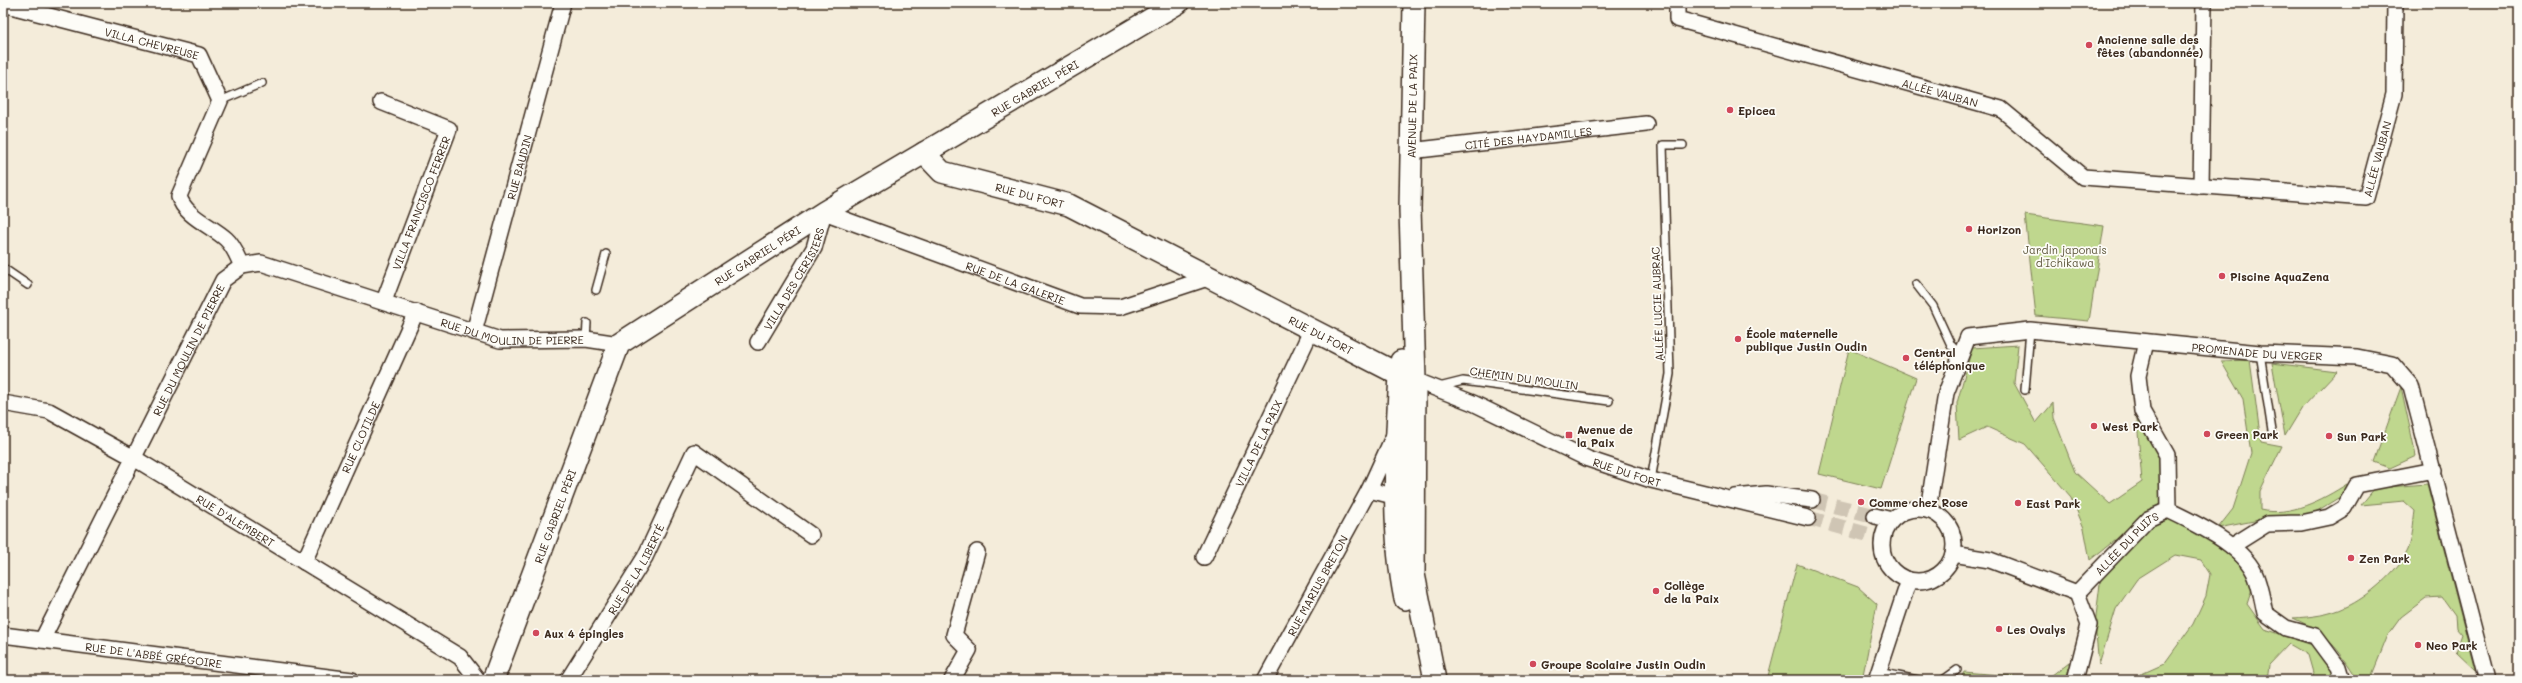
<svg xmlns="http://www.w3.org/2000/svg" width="2522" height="683" viewBox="0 0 2522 683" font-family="Mali,sans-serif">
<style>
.green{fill:#bfd78e;stroke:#7d8056}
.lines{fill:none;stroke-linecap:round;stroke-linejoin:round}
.street-tunnel{stroke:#cfc5b4;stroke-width:15;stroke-dasharray:15 8;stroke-linecap:butt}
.lane-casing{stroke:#3b2a1e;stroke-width:10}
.street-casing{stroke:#3b2a1e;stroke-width:18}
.secondary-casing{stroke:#3b2a1e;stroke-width:24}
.lane{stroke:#fdfcf7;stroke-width:7}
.street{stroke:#fdfcf7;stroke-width:15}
.secondary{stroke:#fdfcf7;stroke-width:21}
.poi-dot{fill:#d1495b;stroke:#fdfcf7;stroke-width:1.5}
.labels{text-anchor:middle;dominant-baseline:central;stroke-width:3.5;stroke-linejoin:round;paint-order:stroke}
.poi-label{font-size:11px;font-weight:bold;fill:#3b2a1e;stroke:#fdfcf7;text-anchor:start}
.street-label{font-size:11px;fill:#3b2a1e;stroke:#fdfcf7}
.park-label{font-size:11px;fill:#5c553a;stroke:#fdfcf7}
</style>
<rect width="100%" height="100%" fill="#f4ecda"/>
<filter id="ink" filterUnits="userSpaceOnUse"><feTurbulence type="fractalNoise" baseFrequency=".025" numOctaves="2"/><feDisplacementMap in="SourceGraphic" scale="8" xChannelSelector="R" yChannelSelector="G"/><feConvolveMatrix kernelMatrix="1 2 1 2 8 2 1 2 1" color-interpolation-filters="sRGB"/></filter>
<g filter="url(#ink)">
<g class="green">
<polygon points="2025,215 2104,226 2089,321 2036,316"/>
<polygon points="2018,345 2014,383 2036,423 2053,403 2054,418 2075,472 2110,504 2142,482 2137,420 2160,456 2160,504 2090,560 2084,528 2071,497 2025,444 1987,427 1959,440 1957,403 1972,348"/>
<polygon points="1849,349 1916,378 1881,489 1819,474"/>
<path d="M 2250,360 L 2261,442 L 2282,446 L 2260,491 L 2260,510 C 2290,517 2322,500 2347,484 L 2348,492 L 2317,511 L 2295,521 L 2259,520 L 2218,528 L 2233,509 L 2251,453 L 2243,399 L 2221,361 Z"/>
<polygon points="2272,363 2337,371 2302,408 2285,436"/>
<polygon points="2401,387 2416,456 2390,468 2374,462"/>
<path d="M 2427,484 L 2475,670 L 2456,652 L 2462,635 L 2456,628 L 2455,615 L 2442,597 L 2426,598 L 2401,617 L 2388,635 L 2370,680 L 2358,680 C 2338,648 2328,634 2293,618 C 2311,617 2330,615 2346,607 C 2367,598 2399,570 2408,550 C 2413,537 2413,524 2415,511 L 2404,501 L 2361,505 L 2375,488 Z"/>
<polygon points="2170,519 2241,560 2253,586 2247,604 2265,629 2312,645 2331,665 2335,680 2315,680 2308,655 2289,644 2269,665 2267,680 2128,680 2164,664 2193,624 2206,596 2210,574 2201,560 2175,555 2137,579 2116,609 2099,665 2095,624 2101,576 2148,527"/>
<polygon points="1797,564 1858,587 1877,604 1862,680 1767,680"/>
<polygon points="2069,662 2067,680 1960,680 1964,672 2047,679"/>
</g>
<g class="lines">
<g class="street-tunnel">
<polyline points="1812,500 1875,516"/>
<polyline points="1808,518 1870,535"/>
</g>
<g class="lane-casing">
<g id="lane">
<polyline points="220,101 262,83"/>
<polyline points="3,268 28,285"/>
<polyline points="1916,284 1933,306 1951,345 1961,355"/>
<polyline points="596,290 606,254"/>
<polyline points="586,339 587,323"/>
<polyline points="2260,353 2272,431"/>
<polyline points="1439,387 1463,381 1609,401"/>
<polyline points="2025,390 2030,330"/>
<polyline points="1651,480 1670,374 1663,145 1683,145"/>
<polyline points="1878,672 1918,680"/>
<polyline points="1943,680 1957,670"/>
</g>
</g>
<g class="street-casing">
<g id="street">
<path id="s1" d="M 1677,3 L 1677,19 L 2001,109 L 2083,177 L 2366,198 L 2394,94 L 2395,3"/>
<path id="s2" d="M 3,4 L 199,55 L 220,101 L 179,196 C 184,216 212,226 226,239 C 234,246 237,256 242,266"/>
<polyline points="381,102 449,129 384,301"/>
<path id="s3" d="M 1410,151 L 1646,124"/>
<polyline points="2201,186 2204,3"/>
<path id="s4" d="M 474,332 L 563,3"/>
<path id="s5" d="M 758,342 L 814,248 L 824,212 L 1080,306 L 1120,307 L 1211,277"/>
<polyline points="2146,342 2138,376 2142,411 2167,455 2168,510"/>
<path id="s6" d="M 1407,377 L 1473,403 L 1588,459 L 1651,480 L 1808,518"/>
<path id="s7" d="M 3,403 L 49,411 L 134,458 L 460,657 L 478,680"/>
<polyline points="1369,490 1397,497"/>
<polyline points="1735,497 1766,494 1812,500"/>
<circle cx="1918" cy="545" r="36"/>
<path id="s8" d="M 1928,510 L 1946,393 L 1968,337 L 2030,330 L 2260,353 L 2357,357 L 2392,364 L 2411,386 L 2487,680"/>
<polyline points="1875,516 1892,520"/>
<polyline points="2232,546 2267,524 2301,523 2329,517 2344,508 2357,485 2434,470"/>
<path id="s9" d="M 1953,554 L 1990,560 L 2077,593 L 2148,519 L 2168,510 C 2195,523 2240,544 2254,572 C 2260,584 2262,600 2265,613 L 2286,628 L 2315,636 L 2338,667 L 2342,680"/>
<path id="s10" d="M 1204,557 L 1312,329"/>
<path id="s11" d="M 304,562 L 416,312"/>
<path id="s12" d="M 3,635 L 352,680"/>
<path id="s13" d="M 42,640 L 223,280 L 242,266 L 261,263 L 500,340 L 586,339 L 619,344"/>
<path id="s14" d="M 568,680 L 645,557 L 694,452 L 811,535"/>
<polyline points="952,680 969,650 954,635 977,552"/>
<path id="s15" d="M 1265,680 L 1369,490 L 1394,435"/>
<polyline points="1876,680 1909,580"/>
<polyline points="2075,680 2089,625 2077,593"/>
</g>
</g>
<g class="secondary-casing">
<g id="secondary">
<polyline points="1414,3 1410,209 1415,380 1414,574 1435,680"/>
<path id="s16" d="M 924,153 L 942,172 L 1069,205 L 1400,375"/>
<path d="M 1401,361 C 1396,436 1390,526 1405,599"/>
<path id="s17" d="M 493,680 L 619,344 L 824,212 L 1178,3"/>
</g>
</g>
<use href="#lane" class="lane"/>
<use href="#street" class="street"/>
<use href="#secondary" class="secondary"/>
</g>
</g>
<g class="poi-dot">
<circle cx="2089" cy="45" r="4"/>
<circle cx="1730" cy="110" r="4"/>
<circle cx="1969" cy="229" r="4"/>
<circle cx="2222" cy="276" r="4"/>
<circle cx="1738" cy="339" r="4"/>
<circle cx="1906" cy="358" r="4"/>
<circle cx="2094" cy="426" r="4"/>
<circle cx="2207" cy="434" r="4"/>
<rect x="1565" y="431" width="8" height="8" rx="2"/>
<circle cx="2329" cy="436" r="4"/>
<circle cx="1861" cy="502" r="4"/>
<circle cx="2018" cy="503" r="4"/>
<circle cx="2351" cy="558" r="4"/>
<circle cx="1656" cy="591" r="4"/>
<circle cx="1999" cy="629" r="4"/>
<circle cx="536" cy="633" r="4"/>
<circle cx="2418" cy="645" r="4"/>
<circle cx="1533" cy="664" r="4"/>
</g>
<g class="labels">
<g class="poi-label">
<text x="2097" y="39">Ancienne salle des<tspan x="2097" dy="13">fêtes (abandonnée)</tspan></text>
<text x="1738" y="110">Epicea</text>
<text x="1977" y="229">Horizon</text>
<text x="2230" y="276">Piscine AquaZena</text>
<text x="1746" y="333">École maternelle<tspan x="1746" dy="13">publique Justin Oudin</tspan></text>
<text x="1914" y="352">Central<tspan x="1914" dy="13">téléphonique</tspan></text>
<text x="2102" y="426">West Park</text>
<text x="1577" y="429">Avenue de<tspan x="1577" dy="13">la Paix</tspan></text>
<text x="2215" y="434">Green Park</text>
<text x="2337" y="436">Sun Park</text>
<text x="1869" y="502">Comme chez Rose</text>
<text x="2026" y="503">East Park</text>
<text x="2359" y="558">Zen Park</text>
<text x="1664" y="585">Collège<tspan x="1664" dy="13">de la Paix</tspan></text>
<text x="2007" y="629">Les Ovalys</text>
<text x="544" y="633">Aux 4 épingles</text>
<text x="2426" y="645">Neo Park</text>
<text x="1541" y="664">Groupe Scolaire Justin Oudin</text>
</g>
<g class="street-label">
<text stroke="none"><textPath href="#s2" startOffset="154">VILLA CHEVREUSE</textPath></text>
<text stroke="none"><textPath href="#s17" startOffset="847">RUE GABRIEL PÉRI</textPath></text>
<text stroke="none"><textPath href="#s1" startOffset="289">ALLÉE VAUBAN</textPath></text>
<text transform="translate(1412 106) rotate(-89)">AVENUE DE LA PAIX</text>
<text stroke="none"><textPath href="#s3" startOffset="119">CITÉ DES HAYDAMILLES</textPath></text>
<text stroke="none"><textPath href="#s1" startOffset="783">ALLÉE VAUBAN</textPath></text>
<text stroke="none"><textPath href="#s4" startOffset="171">RUE BAUDIN</textPath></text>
<text stroke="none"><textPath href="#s16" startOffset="117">RUE DU FORT</textPath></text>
<text transform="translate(421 203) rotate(-69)">VILLA FRANCISCO FERRER</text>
<text stroke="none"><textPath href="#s17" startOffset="523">RUE GABRIEL PÉRI</textPath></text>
<text stroke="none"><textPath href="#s5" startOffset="73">VILLA DES CERISIERS</textPath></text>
<text stroke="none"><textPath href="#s5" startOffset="351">RUE DE LA GALERIE</textPath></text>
<text transform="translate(1657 304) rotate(-92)">ALLÉE LUCIE AUBRAC</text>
<text stroke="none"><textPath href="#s13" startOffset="708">RUE DU MOULIN DE PIERRE</textPath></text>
<text stroke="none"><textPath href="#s16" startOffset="441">RUE DU FORT</textPath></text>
<text stroke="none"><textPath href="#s13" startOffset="325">RUE DU MOULIN DE PIERRE</textPath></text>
<text stroke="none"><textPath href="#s8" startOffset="469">PROMENADE DU VERGER</textPath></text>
<text transform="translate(1524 378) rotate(8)">CHEMIN DU MOULIN</text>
<text stroke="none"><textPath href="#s11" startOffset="137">RUE CLOTILDE</textPath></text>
<text stroke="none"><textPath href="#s10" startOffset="126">VILLA DE LA PAIX</textPath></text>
<text stroke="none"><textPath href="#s6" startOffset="240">RUE DU FORT</textPath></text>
<text stroke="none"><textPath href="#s17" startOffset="175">RUE GABRIEL PÉRI</textPath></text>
<text stroke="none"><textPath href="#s7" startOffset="263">RUE D'ALEMBERT</textPath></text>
<text stroke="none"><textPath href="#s9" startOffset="201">ALLÉE DU PUITS</textPath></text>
<text stroke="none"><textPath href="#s14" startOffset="130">RUE DE LA LIBERTÉ</textPath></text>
<text stroke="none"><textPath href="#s15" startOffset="108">RUE MARIUS BRETON</textPath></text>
<text stroke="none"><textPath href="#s12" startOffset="152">RUE DE L'ABBÉ GRÉGOIRE</textPath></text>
</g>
<g class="park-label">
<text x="2065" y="249">Jardin japonais<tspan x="2065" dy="13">d'Ichikawa</tspan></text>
</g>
</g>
<rect width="2522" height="683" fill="none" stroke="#fdfcf7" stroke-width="16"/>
<rect x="8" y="8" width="2506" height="667" fill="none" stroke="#3b2a1e" stroke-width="1.5" filter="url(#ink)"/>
</svg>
